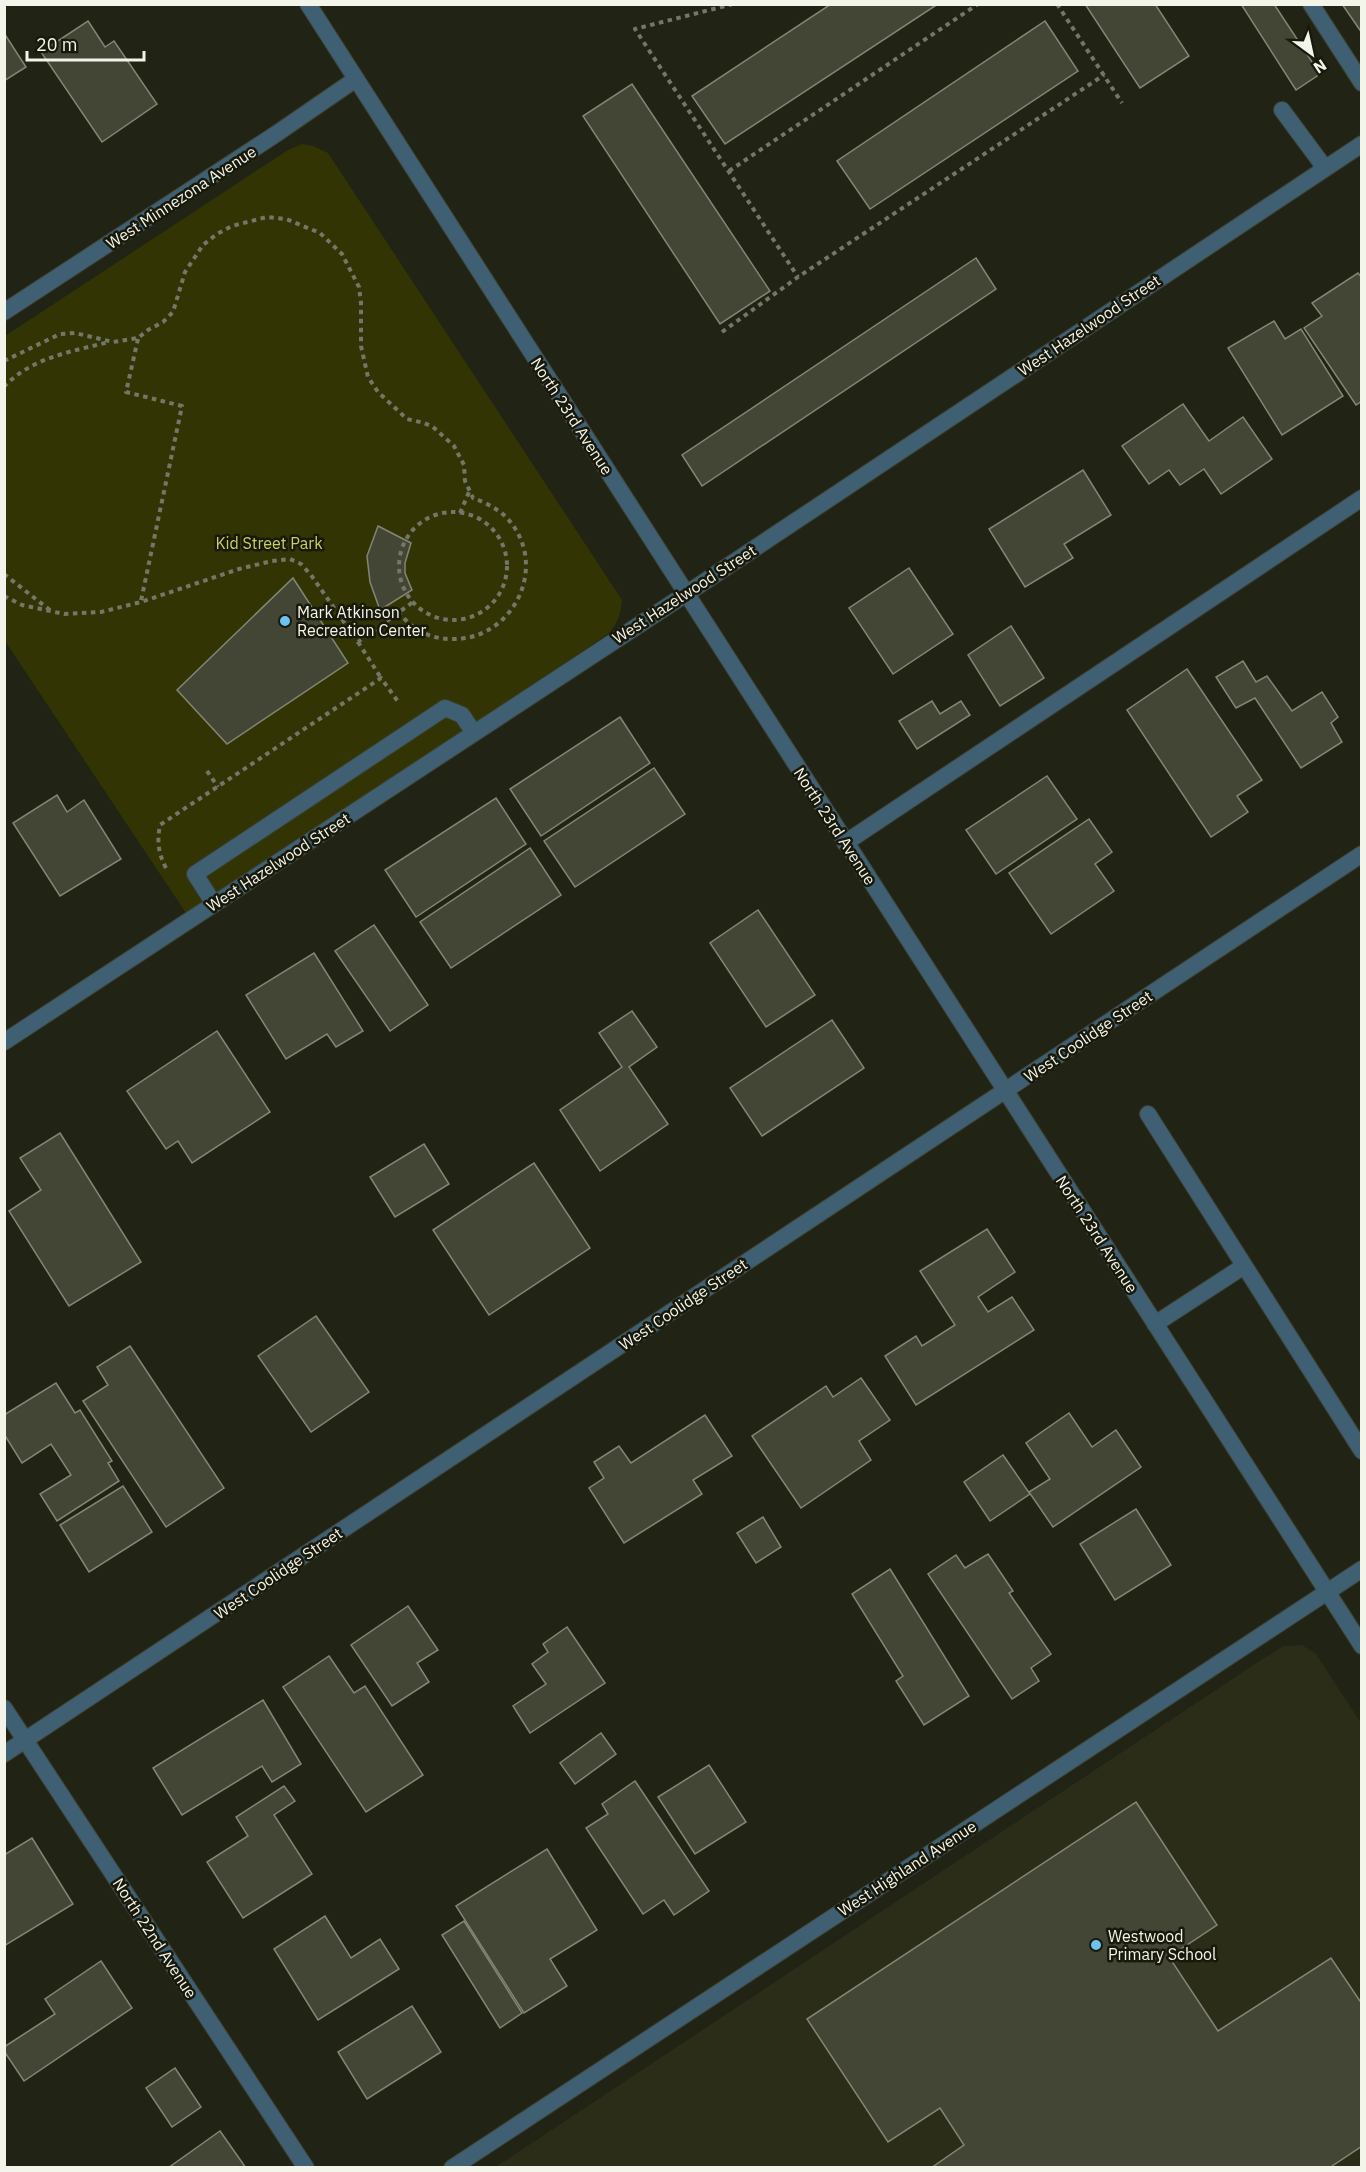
<svg xmlns="http://www.w3.org/2000/svg" width="1366" height="2172" viewBox="0 0 1366 2172" font-family="'IBM Plex Sans',sans-serif">
<style>
.built{fill:#2b2d18}
.green{fill:#323503}
.building{fill:#434535;stroke:#848675;stroke-width:1.5}
.lines{fill:none;stroke-linecap:round;stroke-linejoin:round}
.service-casing{stroke:#3e4032;stroke-width:18}
.minor-casing{stroke:#3e4032;stroke-width:18}
.tertiary-casing{stroke:#3e4032;stroke-width:18}
.path{stroke:#747669;stroke-width:4;stroke-dasharray:4.5 4.5;stroke-linecap:butt}
.service{stroke:#3f5f73;stroke-width:16}
.minor{stroke:#3f5f73;stroke-width:16}
.tertiary{stroke:#3f5f73;stroke-width:16}
.poi-dot{fill:#6ec2f3;stroke:#18190b;stroke-width:2}
.labels{text-anchor:middle;dominant-baseline:central;stroke-width:5;stroke-linejoin:round;paint-order:stroke}
.street-label{font-size:16px;fill:#f3f4ea;stroke:#18190b}
.park-label{font-size:16px;fill:#c7d15d;stroke:#18190b}
.poi-label{font-size:16px;fill:#f3f4ea;stroke:#18190b;text-anchor:start}
</style>
<rect width="100%" height="100%" fill="#212314"/>
<polygon class="built" points="1302,1645 1316,1654 1361,1723 1361,2167 494,2168 1261,1660 1284,1646"/>
<path class="green" d="M 302,144 L 313,146 L 328,153 L 622,600 C 621,614 618,622 609,633 L 188,916 L 5,641 L 5,336 L 288,150 Z"/>
<g class="building">
<polygon points="831,4 938,4 725,144 692,96"/>
<polygon points="1085,4 1155,4 1189,56 1140,88"/>
<polygon points="1241,4 1274,4 1320,74 1296,90"/>
<polygon points="1342,4 1362,4 1362,33"/>
<polygon points="88,21 105,47 114,41 157,104 102,142 41,52"/>
<polygon points="1045,21 1078,71 870,209 837,161"/>
<polygon points="4,33 26,67 4,81"/>
<polygon points="632,84 770,291 720,324 583,116"/>
<polygon points="976,258 996,289 702,486 682,455"/>
<polygon points="1358,273 1362,278 1362,401 1356,405 1304,328 1322,316 1312,303"/>
<polygon points="1274,321 1285,339 1301,329 1343,396 1282,435 1228,348"/>
<polygon points="1183,404 1209,441 1243,417 1272,459 1221,494 1204,469 1180,485 1169,470 1149,484 1122,446"/>
<polygon points="1083,470 1111,515 1064,544 1073,558 1025,587 989,529"/>
<polygon points="378,526 411,543 405,563 405,573 412,590 380,610 370,582 367,556"/>
<polygon points="909,568 953,634 893,674 849,608"/>
<polygon points="293,578 348,663 227,744 177,690"/>
<polygon points="1011,626 1044,678 1000,706 968,655"/>
<polygon points="1243,661 1256,682 1267,676 1292,711 1322,692 1338,717 1331,723 1342,742 1301,768 1255,698 1236,708 1216,677"/>
<polygon points="1187,669 1262,780 1237,796 1248,812 1211,837 1127,710"/>
<polygon points="932,701 940,714 961,701 970,715 917,749 899,721"/>
<polygon points="620,717 650,763 541,836 510,789"/>
<polygon points="654,768 685,814 575,887 544,841"/>
<polygon points="1047,776 1077,819 996,874 966,830"/>
<polygon points="57,795 67,812 84,800 121,859 60,896 13,823"/>
<polygon points="496,798 526,844 416,917 385,870"/>
<polygon points="1089,819 1112,852 1095,864 1114,891 1051,934 1009,873"/>
<polygon points="530,848 561,895 451,968 420,922"/>
<polygon points="758,910 815,995 766,1027 710,943"/>
<polygon points="374,925 428,1005 390,1031 335,951"/>
<polygon points="314,953 363,1031 336,1047 327,1034 286,1059 246,995"/>
<polygon points="632,1011 657,1047 629,1067 668,1124 600,1171 560,1110 622,1067 599,1033"/>
<polygon points="832,1020 864,1068 762,1136 730,1088"/>
<polygon points="217,1031 270,1112 192,1163 178,1141 166,1149 127,1091"/>
<polygon points="60,1133 141,1262 69,1306 9,1211 41,1190 20,1158"/>
<polygon points="424,1144 449,1184 395,1217 370,1177"/>
<polygon points="534,1163 590,1248 489,1315 433,1230"/>
<polygon points="987,1229 1015,1272 978,1297 988,1312 1012,1297 1034,1330 916,1405 885,1356 916,1336 922,1346 955,1325 920,1271"/>
<polygon points="316,1316 369,1392 311,1432 258,1356"/>
<polygon points="130,1346 224,1488 166,1527 83,1401 108,1385 97,1367"/>
<polygon points="861,1378 890,1420 859,1441 871,1460 801,1508 752,1436 826,1386 833,1397"/>
<polygon points="56,1383 75,1413 80,1410 112,1461 108,1463 119,1481 57,1521 40,1494 71,1475 51,1444 22,1463 4,1434 4,1415"/>
<polygon points="1069,1413 1092,1447 1116,1430 1141,1467 1053,1527 1029,1492 1050,1479 1026,1443"/>
<polygon points="705,1415 732,1456 693,1480 702,1494 624,1543 589,1488 604,1478 594,1462 619,1446 631,1463"/>
<polygon points="1003,1455 1030,1494 990,1521 964,1482"/>
<polygon points="123,1486 152,1532 89,1572 60,1525"/>
<polygon points="1136,1509 1171,1565 1115,1600 1080,1544"/>
<polygon points="763,1517 781,1547 756,1563 737,1533"/>
<polygon points="988,1554 1013,1591 1009,1593 1051,1654 1031,1668 1039,1681 1012,1699 928,1574 956,1555 965,1568"/>
<polygon points="890,1569 969,1696 924,1725 896,1681 903,1676 852,1594"/>
<polygon points="408,1606 438,1650 417,1663 429,1682 392,1706 351,1645"/>
<polygon points="567,1627 605,1683 530,1733 513,1706 546,1684 532,1664 548,1652 543,1644"/>
<polygon points="329,1656 354,1693 365,1686 423,1775 366,1812 283,1687"/>
<polygon points="263,1700 301,1764 272,1782 262,1766 182,1815 153,1768"/>
<polygon points="601,1733 616,1754 575,1784 560,1763"/>
<polygon points="709,1765 746,1822 695,1854 658,1797"/>
<polygon points="635,1781 709,1891 674,1915 664,1900 643,1914 586,1828 608,1814 602,1804"/>
<polygon points="284,1786 295,1801 274,1815 312,1874 243,1918 207,1862 248,1836 236,1817"/>
<polygon points="1136,1802 1217,1925 1169,1957 1218,2031 1331,1958 1362,2004 1362,2146 1329,2168 931,2168 964,2145 940,2108 888,2142 807,2019"/>
<polygon points="32,1838 73,1904 4,1946 4,1855"/>
<polygon points="547,1849 597,1930 550,1959 567,1986 524,2013 456,1906"/>
<polygon points="325,1916 351,1958 380,1939 399,1969 318,2020 274,1949"/>
<polygon points="464,1921 522,2013 500,2028 442,1935"/>
<polygon points="101,1961 132,2008 24,2081 4,2051 4,2047 55,2014 45,1999"/>
<polygon points="412,2006 441,2052 367,2099 338,2052"/>
<polygon points="175,2068 201,2107 172,2127 146,2088"/>
<polygon points="220,2131 246,2168 168,2168"/>
</g>
<g class="lines">
<g class="service-casing">
<g id="service">
<polyline points="1311,4 1362,83"/>
<polyline points="1282,110 1325,168"/>
<polyline points="845,843 1362,498"/>
<polyline points="214,904 195,874 445,708 462,715 474,733"/>
</g>
</g>
<g class="minor-casing">
<g id="minor">
<polyline points="4,312 276,134 356,79"/>
<polyline points="4,1042 686,594 1362,144"/>
<polyline points="1148,1114 1362,1451"/>
<polyline points="1155,1324 1244,1266"/>
<polyline points="4,1708 306,2168"/>
<polyline points="4,1754 1362,854"/>
<polyline points="452,2168 1362,1569"/>
</g>
</g>
<g class="tertiary-casing">
<polyline id="tertiary" points="308,4 1362,1646"/>
</g>
<g class="path">
<polyline points="733,4 635,29 798,277"/>
<polyline points="1057,4 1122,103"/>
<polyline points="729,171 978,4"/>
<polyline points="722,332 798,277 1104,75"/>
<polyline points="138,339 126,392 182,406 141,601"/>
<path d="M 4,361 L 60,334 L 75,333 L 113,342 L 138,338 L 148,330 L 163,322 L 173,312 L 185,272 L 203,245 L 217,234 L 232,226 L 267,217 L 286,219 L 320,233 L 342,254 L 359,287 L 361,303 L 361,346 L 368,377 L 378,392 L 407,419 L 424,423 L 433,427 L 454,446 L 464,465 L 465,481 L 473,498 C 484,502 496,508 505,516 C 552,563 514,642 450,639 C 438,639 425,635 415,628 C 409,624 404,618 398,613"/>
<path d="M 4,387 C 30,358 73,351 109,342"/>
<circle cx="453" cy="566" r="54"/>
<polyline points="460,513 469,492"/>
<polyline points="4,574 51,611"/>
<polyline points="4,596 22,605 64,614 101,612 141,602 239,569 272,561 290,559 301,564 311,575 358,642 413,602"/>
<polyline points="358,642 381,678"/>
<polyline points="207,771 218,787"/>
<path d="M 166,868 C 158,853 157,841 160,825 L 381,678 L 399,703"/>
</g>
<use href="#service" class="service"/>
<use href="#minor" class="minor"/>
<use href="#tertiary" class="tertiary"/>
</g>
<g class="poi-dot">
<circle cx="285" cy="621" r="6"/>
<circle cx="1096" cy="1945" r="6"/>
</g>
<g class="labels">
<g class="street-label">
<text transform="translate(181 197) rotate(-33)">West Minnezona Avenue</text>
<text transform="translate(1089 325) rotate(-34)">West Hazelwood Street</text>
<text transform="translate(572 416) rotate(57)">North 23rd Avenue</text>
<text transform="translate(684 594) rotate(-33)">West Hazelwood Street</text>
<text transform="translate(835 826) rotate(57)">North 23rd Avenue</text>
<text transform="translate(278 862) rotate(-33)">West Hazelwood Street</text>
<text transform="translate(1088 1036) rotate(-34)">West Coolidge Street</text>
<text transform="translate(1097 1234) rotate(57)">North 23rd Avenue</text>
<text transform="translate(683 1304) rotate(-34)">West Coolidge Street</text>
<text transform="translate(278 1573) rotate(-34)">West Coolidge Street</text>
<text transform="translate(907 1868) rotate(-33)">West Highland Avenue</text>
<text transform="translate(155 1938) rotate(57)">North 22nd Avenue</text>
</g>
<g class="park-label">
<text x="269" y="543">Kid Street Park</text>
</g>
<g class="poi-label">
<text x="297" y="612">Mark Atkinson<tspan x="297" dy="18">Recreation Center</tspan></text>
<text x="1108" y="1936">Westwood<tspan x="1108" dy="18">Primary School</tspan></text>
</g>
</g>
<rect width="1366" height="2172" fill="none" stroke="#f3f4ea" stroke-width="12"/>
<g transform="translate(1312 54) rotate(147)" stroke="#18190b" stroke-width="4.5" paint-order="stroke">
<path d="M0-4.5L10 22L0 15L-10 22Z" fill="#f3f4ea"/>
<text y="-9" font-size="16" font-weight="bold" text-anchor="middle" fill="#f3f4ea">N</text>
</g>
<path d="M27 51v9h117v-9" fill="none" stroke="#f3f4ea" stroke-width="3"/>
<text x="36" y="51" font-size="18" fill="#f3f4ea" stroke="#18190b" stroke-width="4.5" paint-order="stroke">20 m</text>
</svg>
